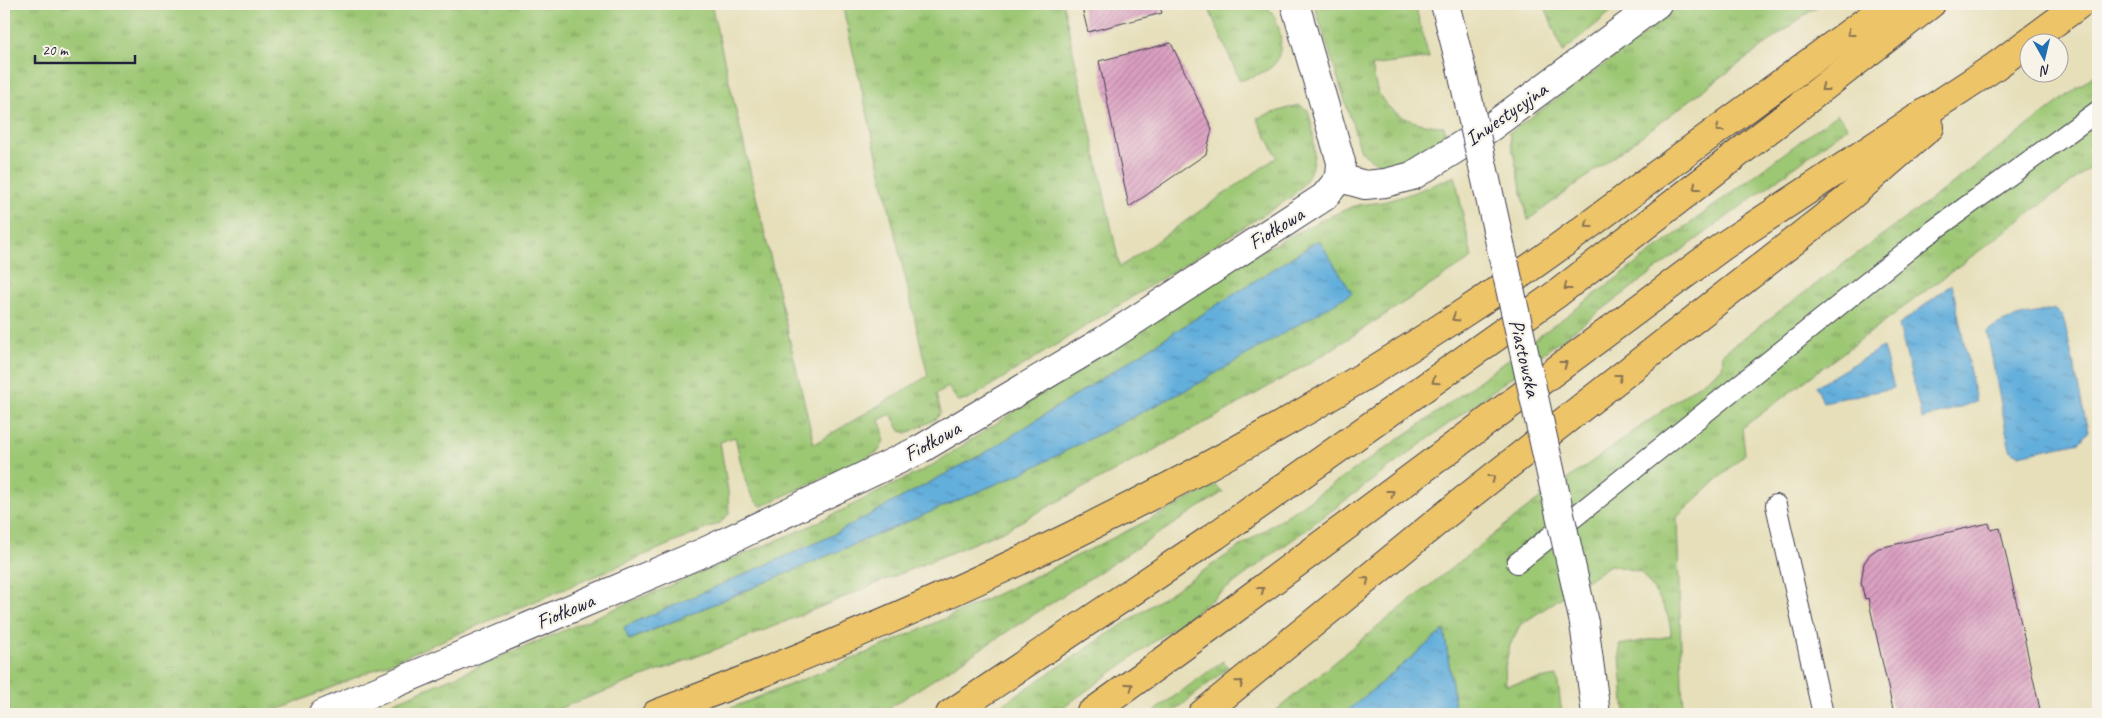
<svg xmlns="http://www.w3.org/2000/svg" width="2102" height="718" viewBox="0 0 2102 718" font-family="Caveat,sans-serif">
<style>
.grass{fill:url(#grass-tufts);stroke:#5f7457;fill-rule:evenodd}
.water{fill:url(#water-ripples);stroke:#43688c}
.building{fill:url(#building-hatch)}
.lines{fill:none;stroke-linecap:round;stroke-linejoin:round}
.service-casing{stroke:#3f3e4e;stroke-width:22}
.minor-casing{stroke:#3f3e4e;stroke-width:30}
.tertiary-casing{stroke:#3f3e4e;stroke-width:30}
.motorway-casing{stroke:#3f3e4e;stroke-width:30}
.service{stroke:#fff;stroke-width:20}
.minor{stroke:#fff;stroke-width:28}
.tertiary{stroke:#fff;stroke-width:28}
.motorway{stroke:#eec469;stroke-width:28}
.tertiary-bridge-casing{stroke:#3f3e4e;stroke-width:30;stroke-linecap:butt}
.tertiary-bridge{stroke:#fff;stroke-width:28}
.oneway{stroke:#887352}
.labels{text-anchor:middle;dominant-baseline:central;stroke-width:4.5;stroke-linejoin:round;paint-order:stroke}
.street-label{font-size:21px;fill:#22223b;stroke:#f7f3e8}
</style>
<defs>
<pattern id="grass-tufts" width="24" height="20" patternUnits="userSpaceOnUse" patternTransform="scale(1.25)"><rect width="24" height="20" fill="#9cc773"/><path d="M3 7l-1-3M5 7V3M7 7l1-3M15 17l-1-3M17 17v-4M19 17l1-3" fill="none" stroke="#7fa160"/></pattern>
<pattern id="water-ripples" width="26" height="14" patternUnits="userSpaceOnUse" patternTransform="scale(1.25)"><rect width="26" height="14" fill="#64afdc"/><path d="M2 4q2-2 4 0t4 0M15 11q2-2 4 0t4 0" fill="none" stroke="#528eb4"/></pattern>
<pattern id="building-hatch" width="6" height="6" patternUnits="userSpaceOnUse" patternTransform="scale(1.25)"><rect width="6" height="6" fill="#db9fc1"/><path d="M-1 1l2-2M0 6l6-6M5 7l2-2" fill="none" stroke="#b1819e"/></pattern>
</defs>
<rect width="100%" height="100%" fill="#f7f3e8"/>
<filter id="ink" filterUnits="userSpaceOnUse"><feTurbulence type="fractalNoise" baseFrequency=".02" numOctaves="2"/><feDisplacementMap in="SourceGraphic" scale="10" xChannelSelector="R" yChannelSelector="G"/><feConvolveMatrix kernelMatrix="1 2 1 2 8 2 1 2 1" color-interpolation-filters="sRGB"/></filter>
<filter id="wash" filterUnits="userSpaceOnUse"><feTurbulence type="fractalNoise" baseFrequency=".0096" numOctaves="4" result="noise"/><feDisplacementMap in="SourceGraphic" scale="20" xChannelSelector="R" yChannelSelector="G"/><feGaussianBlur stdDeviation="1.12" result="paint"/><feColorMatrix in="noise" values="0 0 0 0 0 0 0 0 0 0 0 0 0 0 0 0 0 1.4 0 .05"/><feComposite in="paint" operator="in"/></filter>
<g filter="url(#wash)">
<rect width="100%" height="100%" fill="#e6dfba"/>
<g class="grass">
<path d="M 4,4 L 711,4 L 814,444 L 928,376 L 842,4 L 1063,4 L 1120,267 L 1277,157 L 1257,118 L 1298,105 L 1308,110 C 1314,131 1319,160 1306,180 C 1302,186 1296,192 1290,198 L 968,400 L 958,401 L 948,387 L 936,395 L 941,412 L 936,419 L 907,433 L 900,431 L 891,414 L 879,420 C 884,433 887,440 878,452 L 762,506 C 745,499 740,455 735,437 L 720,442 L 728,491 L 729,514 L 720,523 L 269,714 L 4,714 Z"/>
<path d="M 1237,4 C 1246,5 1261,2 1268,8 C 1281,20 1285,49 1275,63 C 1268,73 1251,76 1240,81 L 1209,9 Z"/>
<path d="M 1314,4 L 1415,4 L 1429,58 L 1372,66 C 1374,75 1375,87 1380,96 C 1393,118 1420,126 1444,126 L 1446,133 C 1419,157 1395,184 1361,151 Z"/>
<polygon points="1544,4 1620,4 1563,52"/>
<polygon points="1683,4 1820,4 1528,220 1509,133 1616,56"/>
<path d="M 2098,72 L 2098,162 L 1742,428 L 1745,454 L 1677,517 L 1683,714 L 1625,714 L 1619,645 L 1671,636 C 1671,611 1655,592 1641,572 L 1610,565 L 1520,625 L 1510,645 L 1505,667 L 1506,685 L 1557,676 L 1562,714 L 1455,714 L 1454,698 L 1444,630 L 1344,714 L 1272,714 L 1356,644 L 1526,509 L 1722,368 L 1723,353 L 1969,171 Z"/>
<polygon points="1837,114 1848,127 1195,612 1054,714 988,714 1322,492 1428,419"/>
<path d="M 1455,176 L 1472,258 L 1323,355 L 1221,414 L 1003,531 L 748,637 L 545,714 L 366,714 L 806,528 L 931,466 L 1258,253 C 1289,237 1319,220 1352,207 C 1363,203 1374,204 1386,201 C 1410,195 1432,185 1455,176 ZM 1319,240 L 1194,386 L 1022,473 L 630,640 L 624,627 L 825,539 L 988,451 Z"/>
<path d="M 1216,485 L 1223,492 L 880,714 L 715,714 C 887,649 1053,571 1216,485 Z"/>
<polygon points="1223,661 1229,667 1171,714 1150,714"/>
</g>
<g class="water">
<polygon points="1319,240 1352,293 1194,386 1022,473 629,640 624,627 825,539 988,451"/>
<polygon points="1952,284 1976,402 1922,419 1899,325"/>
<path d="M 2056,309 L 2062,315 L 2065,324 L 2088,432 L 2080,442 L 2019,455 L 2011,451 L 2008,441 L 1987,332 C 2004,316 2033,314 2056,309 Z"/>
<polygon points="1883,347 1894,388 1823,402 1816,386"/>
<polygon points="1444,630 1454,698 1455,714 1344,714"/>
</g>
<g id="blocks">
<g class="building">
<polygon points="1081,4 1159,4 1162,13 1088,32"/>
<polygon points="1171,43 1212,129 1206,154 1129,207 1099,61"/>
<polygon points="1989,523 1991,530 2000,528 2041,714 1894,714 1868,598 1865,599 1861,583 1864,563 1870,554 1879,548"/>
</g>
</g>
</g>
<g filter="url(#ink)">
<use href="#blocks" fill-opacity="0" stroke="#3f3e4e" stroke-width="1"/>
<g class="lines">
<g class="service-casing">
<g id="service">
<polyline points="1776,505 1823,714"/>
<polyline points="1517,563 1923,238 2098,111"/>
</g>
</g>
<g class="minor-casing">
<g id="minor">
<polyline points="1340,178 1365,185 1385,183 1412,176 1491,127 1657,4"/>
<polyline points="323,714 704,552 919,450 1103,341 1324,197 1340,178 1341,162 1295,4"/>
</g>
</g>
<g class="tertiary-casing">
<g id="tertiary">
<polyline points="1445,4 1461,67"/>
<polyline points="1584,623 1596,714"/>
</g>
</g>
<g class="motorway-casing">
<g id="motorway">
<path d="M 656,714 C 939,607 1213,479 1465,312 C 1529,270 1591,224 1652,178 C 1731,120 1810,62 1889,4"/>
<polyline points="950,714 1215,536 1558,293 1931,4"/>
<polyline points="1090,714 1228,614 1723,246 1993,68 2080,4"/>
<polyline points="1202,714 1460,503 1845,201 1930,127"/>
</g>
</g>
<use href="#service" class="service"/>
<use href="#minor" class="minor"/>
<use href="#tertiary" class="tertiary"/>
<use href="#motorway" class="motorway"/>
<g class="tertiary-bridge-casing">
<polyline id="tertiary-bridge" points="1461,67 1584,623"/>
</g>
<use href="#tertiary-bridge" class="tertiary-bridge"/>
</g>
<defs><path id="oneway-chevron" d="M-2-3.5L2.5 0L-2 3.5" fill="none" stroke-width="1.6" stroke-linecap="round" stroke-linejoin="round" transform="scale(1.25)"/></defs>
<g class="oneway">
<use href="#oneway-chevron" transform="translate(1850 33) rotate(144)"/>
<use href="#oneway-chevron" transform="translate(1824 88) rotate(142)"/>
<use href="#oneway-chevron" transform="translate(1719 129) rotate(144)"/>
<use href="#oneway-chevron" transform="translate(1696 187) rotate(142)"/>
<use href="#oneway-chevron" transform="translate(1588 225) rotate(144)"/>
<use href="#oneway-chevron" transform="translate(1567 287) rotate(142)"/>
<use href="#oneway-chevron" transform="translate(1455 318) rotate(148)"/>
<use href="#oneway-chevron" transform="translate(1564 364) rotate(-37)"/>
<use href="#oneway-chevron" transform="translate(1619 377) rotate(-38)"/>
<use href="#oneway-chevron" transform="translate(1435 381) rotate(145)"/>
<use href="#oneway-chevron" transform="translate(1492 478) rotate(-38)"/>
<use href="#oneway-chevron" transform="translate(1391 493) rotate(-37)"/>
<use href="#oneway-chevron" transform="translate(1366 580) rotate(-39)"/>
<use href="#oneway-chevron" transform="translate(1261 590) rotate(-37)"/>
<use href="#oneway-chevron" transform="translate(1240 683) rotate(-39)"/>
<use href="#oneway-chevron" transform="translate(1130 686) rotate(-36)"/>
</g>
</g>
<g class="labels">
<g class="street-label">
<text transform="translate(1506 114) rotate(-35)">Inwestycyjna</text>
<text transform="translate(1276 228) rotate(-32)">Fiołkowa</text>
<text transform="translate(1525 358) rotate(77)">Piastowska</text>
<text transform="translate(932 441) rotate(-29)">Fiołkowa</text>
<text transform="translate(565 611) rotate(-23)">Fiołkowa</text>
</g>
</g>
<rect width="2102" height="718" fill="none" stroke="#f7f3e8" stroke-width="20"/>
<g transform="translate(2044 58) rotate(172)"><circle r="24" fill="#f7f3e8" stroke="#a29fa3"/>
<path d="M0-4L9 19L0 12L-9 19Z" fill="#1f6fb2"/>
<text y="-8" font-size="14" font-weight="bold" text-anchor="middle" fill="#22223b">N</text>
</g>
<path d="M35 55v8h100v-8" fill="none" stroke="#22223b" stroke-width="2.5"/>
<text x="42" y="55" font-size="15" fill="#22223b" stroke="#f7f3e8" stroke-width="4" paint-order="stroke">20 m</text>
</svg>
